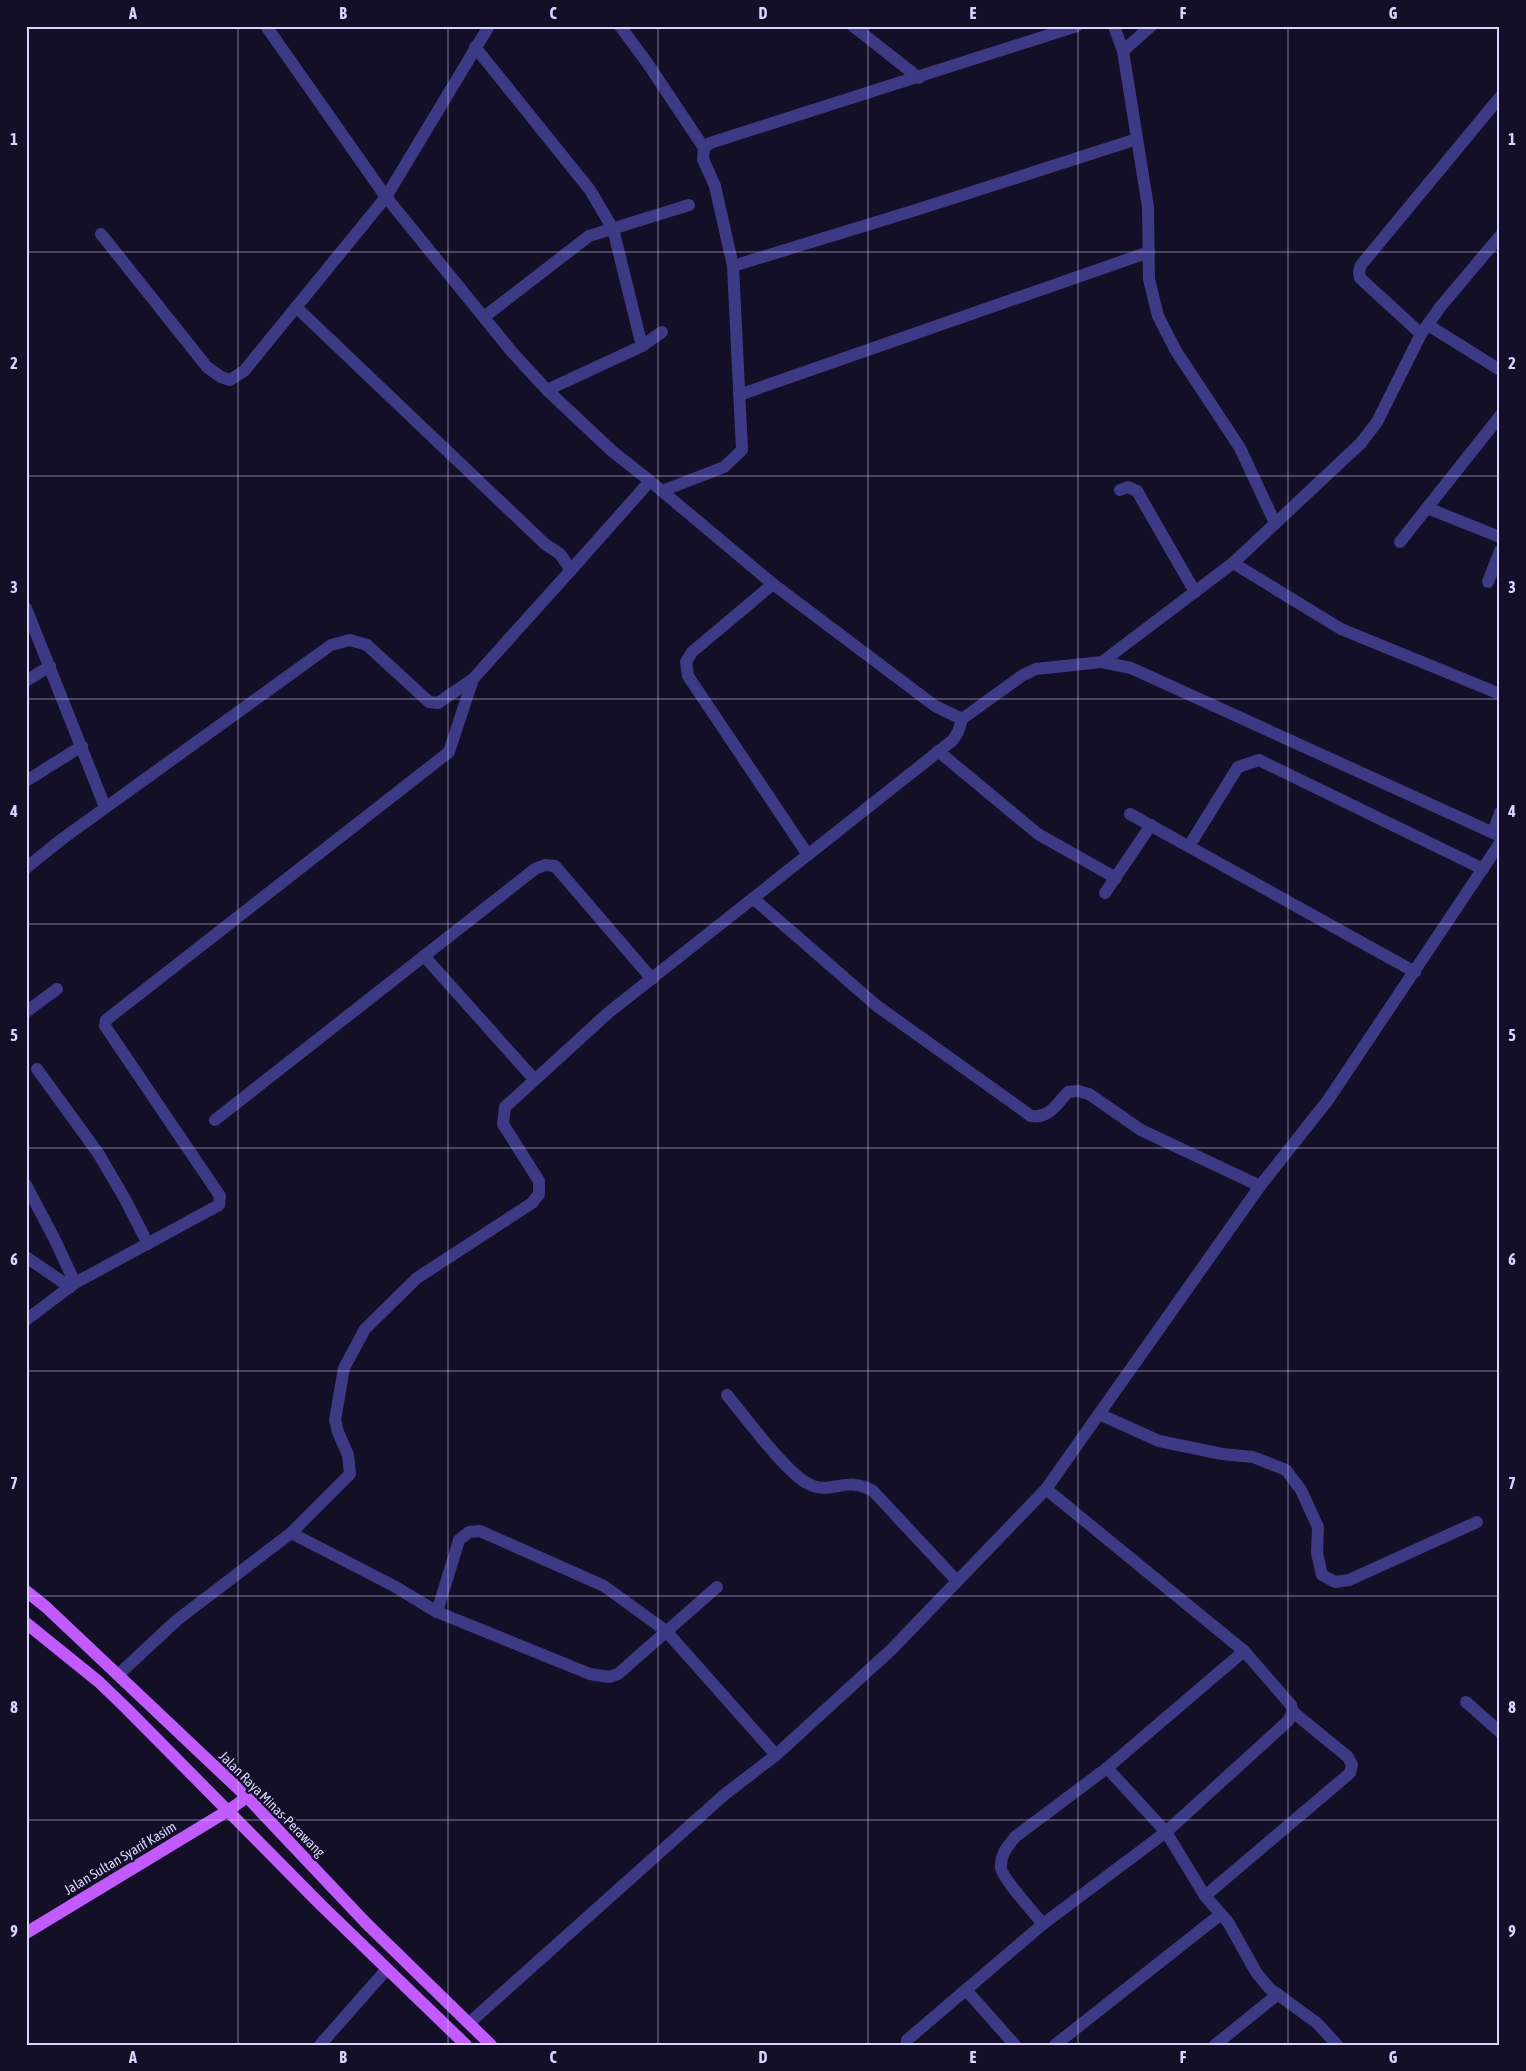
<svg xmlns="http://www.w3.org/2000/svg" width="1526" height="2071" viewBox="0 0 1526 2071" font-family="'Asap Condensed',sans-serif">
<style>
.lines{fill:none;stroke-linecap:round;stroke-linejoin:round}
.minor{stroke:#3d3a85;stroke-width:12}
.major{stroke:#c25bff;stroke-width:12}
.grid{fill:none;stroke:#d9d4ff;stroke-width:1;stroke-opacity:0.55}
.labels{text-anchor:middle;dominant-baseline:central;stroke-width:5;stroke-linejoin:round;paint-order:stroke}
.street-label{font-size:14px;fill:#d9d4ff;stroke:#130f26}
.neatline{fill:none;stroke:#d9d4ff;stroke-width:2}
.grid-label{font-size:16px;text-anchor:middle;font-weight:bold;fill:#d9d4ff}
</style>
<rect width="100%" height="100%" fill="#130f26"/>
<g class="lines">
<g class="minor">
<polyline points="266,26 386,197 512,352 547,390 612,451 650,481 773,584 935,706 962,719 1023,675 1036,669 1102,662 1131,668 1500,836"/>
<polyline points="620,26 648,64 704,148"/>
<polyline points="853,26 919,78"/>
<polyline points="1114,26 1123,51 1148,207 1149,279 1158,316 1176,351 1240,448 1275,523"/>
<polyline points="475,47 590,190 613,229 642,346 662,332"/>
<polyline points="1123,51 1151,26"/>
<polyline points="101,234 207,367 221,377 230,380 244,371 386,197 489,26"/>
<polyline points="733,266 916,210 1137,139"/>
<polyline points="296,307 545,544 560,554 571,570 650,481"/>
<polyline points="484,317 589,236 689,205"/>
<polyline points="1428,325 1500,370"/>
<polyline points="1421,334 1360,278 1359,272 1361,265 1500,97"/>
<polyline points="547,390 642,346"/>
<polyline points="739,395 1149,252"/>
<polyline points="1120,490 1128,487 1137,491 1195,592"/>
<polyline points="662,491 724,467 742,450 733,266 715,186 703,159 704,148 710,143 1077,26"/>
<polyline points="1427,508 1500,537"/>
<polyline points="1400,542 1500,416"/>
<polyline points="1233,563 1341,629 1500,694"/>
<polyline points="1488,582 1500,551"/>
<polyline points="773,584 692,652 686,662 688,676 808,855"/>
<polyline points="26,608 105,807"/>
<polyline points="1102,662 1233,563 1361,443 1377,422 1421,334 1441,306 1500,236"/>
<polyline points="26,681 50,666"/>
<polyline points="938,751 1038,834 1116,878"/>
<polyline points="26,781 82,746"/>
<polyline points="1130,814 1415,972"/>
<polyline points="1493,832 1500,813"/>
<polyline points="1189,846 1238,767 1259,760 1483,869"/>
<polyline points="26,868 62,839 331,645 350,640 367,645 429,702 438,703 473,679 571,570"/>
<polyline points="1105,893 1151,825"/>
<path d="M 754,899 L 877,1006 L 1031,1116 C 1049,1119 1057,1104 1068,1092 L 1078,1091 L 1089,1094 L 1141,1130 L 1260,1186"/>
<polyline points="424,956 534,1079"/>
<polyline points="26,1012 57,989"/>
<polyline points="37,1069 98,1153 125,1199 148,1244"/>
<polyline points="215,1120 535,869 545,865 555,866 652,979"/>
<polyline points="26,1185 54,1238 75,1283"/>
<polyline points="26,1257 70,1287"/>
<polyline points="26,1320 75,1283 219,1205 220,1196 105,1026 106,1020 449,752 473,679"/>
<path d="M 727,1395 C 744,1415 790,1479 813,1486 C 835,1493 848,1476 873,1491 L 957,1581"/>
<polyline points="1099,1414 1159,1441 1222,1454 1253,1457 1286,1470 1301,1490 1318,1527 1317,1553 1322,1575 1335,1582 1349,1580 1477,1522"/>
<polyline points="291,1533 394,1586 437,1612 459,1540 469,1532 480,1531 604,1586 666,1631 776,1755"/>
<polyline points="437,1612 590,1674 609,1677 618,1674 717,1587"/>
<polyline points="118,1675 177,1620 291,1533 350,1474 348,1455 338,1432 335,1420 344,1368 365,1329 417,1278 532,1203 539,1194 539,1181 503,1124 505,1107 608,1013 953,740 958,732 962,719"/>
<polyline points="1466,1702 1500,1732"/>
<polyline points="1107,1768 1166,1832 1205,1896 1228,1922 1256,1972 1269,1988 1317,2023 1337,2045"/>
<polyline points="1205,1896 1350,1773 1352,1765 1348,1757 1293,1712"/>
<path d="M 1043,1924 C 1035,1914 1002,1878 1001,1868 C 1000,1855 1007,1847 1015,1837 L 1107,1768 L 1244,1651"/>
<polyline points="966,1990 1015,2045"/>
<polyline points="469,2023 724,1795 776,1755 892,1649 1046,1489 1260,1186 1328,1100 1500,843"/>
<polyline points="320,2045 387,1969"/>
<polyline points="907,2045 907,2040 1043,1924 1166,1832 1288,1721 1293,1712 1291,1705 1244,1651 1046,1489"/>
<polyline points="1055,2045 1221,1914"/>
<polyline points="1215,2045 1278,1994"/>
</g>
<g class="major">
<polyline points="26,1591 46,1607 247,1797 366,1923 491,2045"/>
<polyline points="26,1623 99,1682 126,1708 322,1906 466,2045"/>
<polyline points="26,1933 229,1810 247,1797"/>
</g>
</g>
<path class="grid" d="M 238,26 L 238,2045M 448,26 L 448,2045M 658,26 L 658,2045M 868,26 L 868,2045M 1078,26 L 1078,2045M 1288,26 L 1288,2045M 26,252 L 1500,252M 26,476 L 1500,476M 26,699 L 1500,699M 26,924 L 1500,924M 26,1148 L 1500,1148M 26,1371 L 1500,1371M 26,1596 L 1500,1596M 26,1820 L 1500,1820"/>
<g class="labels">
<g class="street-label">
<text transform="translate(272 1804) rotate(45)">Jalan Raya Minas-Perawang</text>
<text transform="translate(120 1858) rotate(-31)">Jalan Sultan Syarif Kasim</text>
</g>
</g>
<rect width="1526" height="2071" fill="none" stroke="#130f26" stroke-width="55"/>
<rect x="28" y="28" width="1470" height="2016" class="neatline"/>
<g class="grid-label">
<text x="133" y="19">A</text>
<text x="343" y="19">B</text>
<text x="553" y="19">C</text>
<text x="763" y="19">D</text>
<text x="973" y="19">E</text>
<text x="1183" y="19">F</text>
<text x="1393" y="19">G</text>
<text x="14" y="145">1</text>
<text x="1512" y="145">1</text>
<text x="14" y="369">2</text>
<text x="1512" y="369">2</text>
<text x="14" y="593">3</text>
<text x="1512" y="593">3</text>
<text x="14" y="817">4</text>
<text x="1512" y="817">4</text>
<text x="14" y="1041">5</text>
<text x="1512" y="1041">5</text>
<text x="14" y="1265">6</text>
<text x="1512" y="1265">6</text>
<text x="14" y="1489">7</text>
<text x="1512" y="1489">7</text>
<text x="14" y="1713">8</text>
<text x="1512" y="1713">8</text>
<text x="14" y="1937">9</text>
<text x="1512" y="1937">9</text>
<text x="133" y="2063">A</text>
<text x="343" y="2063">B</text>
<text x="553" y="2063">C</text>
<text x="763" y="2063">D</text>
<text x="973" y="2063">E</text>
<text x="1183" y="2063">F</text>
<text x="1393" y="2063">G</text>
</g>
</svg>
